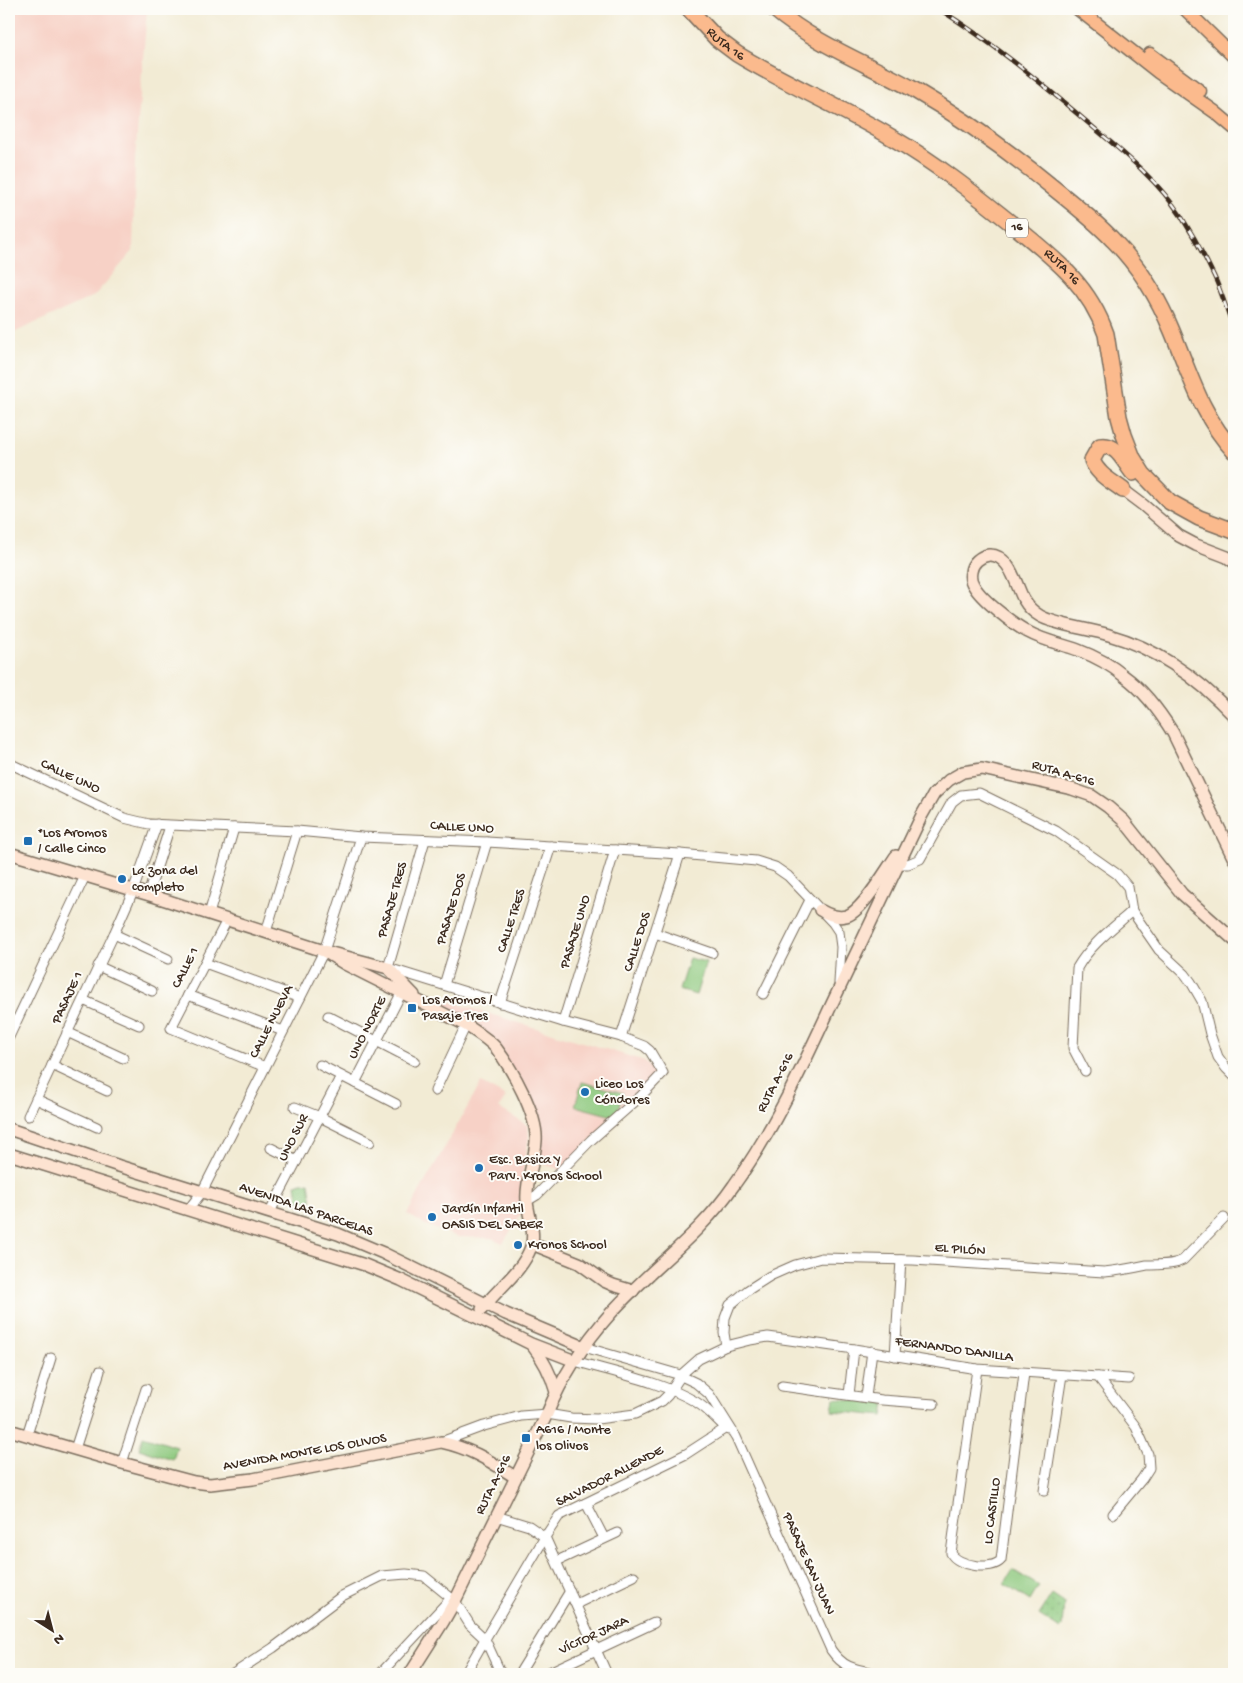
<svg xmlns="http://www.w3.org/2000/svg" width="1243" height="1683" viewBox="0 0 1243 1683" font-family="'Gochi Hand',sans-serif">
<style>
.built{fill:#f7d1c6}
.green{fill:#8cc87d;stroke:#64794e}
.park{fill:url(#park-dots);stroke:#64794e}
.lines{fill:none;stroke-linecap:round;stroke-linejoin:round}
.street-casing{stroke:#7b6e5e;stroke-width:11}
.secondary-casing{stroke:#7b6e5e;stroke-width:14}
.primary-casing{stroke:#7b6e5e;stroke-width:15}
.highway-casing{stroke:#7b6e5e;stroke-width:18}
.street{stroke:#fff;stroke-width:9}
.secondary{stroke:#fde3d1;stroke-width:11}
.primary{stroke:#fbba8d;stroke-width:12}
.highway{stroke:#fbba8d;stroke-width:15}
.rail-casing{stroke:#3b2a1e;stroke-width:4.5}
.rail{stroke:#fdfcf7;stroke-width:2.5;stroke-dasharray:8;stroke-linecap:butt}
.poi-dot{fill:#1f6fb2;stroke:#fdfcf7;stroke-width:2}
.labels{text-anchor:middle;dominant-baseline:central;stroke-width:4;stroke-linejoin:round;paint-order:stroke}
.shield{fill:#fdfcf7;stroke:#75695f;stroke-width:1}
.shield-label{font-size:12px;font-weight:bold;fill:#3b2a1e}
.street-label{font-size:14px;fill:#3b2a1e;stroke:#fdfcf7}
.poi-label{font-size:14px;fill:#3b2a1e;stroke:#fdfcf7;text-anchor:start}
</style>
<defs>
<pattern id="park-dots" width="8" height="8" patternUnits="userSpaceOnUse" patternTransform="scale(1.25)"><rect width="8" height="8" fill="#8cc87d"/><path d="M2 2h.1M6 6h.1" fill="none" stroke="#74a366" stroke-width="1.8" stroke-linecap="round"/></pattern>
</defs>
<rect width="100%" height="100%" fill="#fdfcf7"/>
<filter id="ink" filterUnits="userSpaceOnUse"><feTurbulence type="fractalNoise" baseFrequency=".02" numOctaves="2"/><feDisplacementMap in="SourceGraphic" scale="10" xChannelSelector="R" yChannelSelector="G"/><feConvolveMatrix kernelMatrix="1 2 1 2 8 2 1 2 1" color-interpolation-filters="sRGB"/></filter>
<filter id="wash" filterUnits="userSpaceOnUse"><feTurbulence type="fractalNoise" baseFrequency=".0096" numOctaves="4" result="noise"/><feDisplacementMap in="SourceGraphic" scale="20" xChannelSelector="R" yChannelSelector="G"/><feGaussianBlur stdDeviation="1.12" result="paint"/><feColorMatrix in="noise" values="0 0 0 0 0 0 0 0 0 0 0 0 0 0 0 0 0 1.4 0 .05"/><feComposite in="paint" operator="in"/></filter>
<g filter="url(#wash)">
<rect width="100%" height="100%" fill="#f2ebd4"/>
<g class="built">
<polygon points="9,9 147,9 135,159 133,251 94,296 9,335"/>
<polygon points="444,1000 645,1061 657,1075 562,1170 537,1162 541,1144 502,1052 441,1008"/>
<polygon points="481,1083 506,1097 499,1108 528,1126 529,1137 520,1193 522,1212 503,1243 491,1238 458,1237 423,1224 407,1214"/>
</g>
<g class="green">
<polygon points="689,958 706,962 696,995 679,990"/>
<polygon points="582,1082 623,1093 616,1117 575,1106"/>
<polygon points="309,1182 312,1203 299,1205 296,1184"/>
<polygon points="834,1398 885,1403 883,1416 832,1411"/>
<polygon points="143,1436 177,1447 173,1460 139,1449"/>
<polygon points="1013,1570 1039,1586 1030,1601 1004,1584"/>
</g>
<polygon class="park" points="1052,1595 1064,1603 1062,1627 1060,1629 1039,1615"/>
</g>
<g filter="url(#ink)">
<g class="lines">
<g class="street-casing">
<g id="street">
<polyline points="9,763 124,818 149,824 297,831 361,837 487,842 680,854 756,861 775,867 788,876 833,923 839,932 841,947 839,983"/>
<polyline points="425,840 388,968 563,1022 621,1037 644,1046 650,1051 663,1073 640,1097 591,1140 537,1195 527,1201"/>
<polyline points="893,864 908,864 920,859 952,802 961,795 979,793 1056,831 1117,874 1128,887 1132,911 1159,950 1185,974 1191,982 1202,1001 1210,1034 1218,1057 1226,1068 1234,1076"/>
<polyline points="148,895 170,826"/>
<polyline points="209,914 234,828"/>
<polyline points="227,920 171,1028 265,1067"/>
<polyline points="266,932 297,831"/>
<polyline points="655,933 712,953"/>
<polyline points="114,934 168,959"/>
<polyline points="205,963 300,998"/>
<polyline points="98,966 152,991"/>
<polyline points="444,985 487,842"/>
<polyline points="763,994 810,900"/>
<polyline points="188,995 283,1031"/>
<polyline points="83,1000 139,1025"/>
<polyline points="500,1003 551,846"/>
<polyline points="328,1016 415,1061"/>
<polyline points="563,1022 615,850"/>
<polyline points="67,1032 123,1058"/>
<polyline points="9,1037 85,876"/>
<polyline points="621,1037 680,854"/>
<polyline points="52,1065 107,1091"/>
<polyline points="320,1065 396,1104"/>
<path d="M 1085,1071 L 1073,1048 L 1077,968 C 1090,945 1113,928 1132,911"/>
<polyline points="355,1083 404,988"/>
<polyline points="435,1091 466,1025"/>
<polyline points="36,1099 97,1127"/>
<polyline points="295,1107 320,1117 370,1142"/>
<polyline points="28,1116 114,934 133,891 157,824"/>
<polyline points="271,1148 297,1161"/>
<polyline points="188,1210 202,1192 324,951 361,837"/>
<polyline points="270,1212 341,1076"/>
<path d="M 726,1346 L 724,1333 L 725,1318 L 730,1305 L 748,1290 L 770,1276 L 795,1265 L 821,1258 L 913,1260 L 1104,1272 C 1119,1271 1133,1268 1147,1265 C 1160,1264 1172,1266 1183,1260 L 1224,1218"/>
<path d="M 584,1347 L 677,1374 L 696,1383 L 709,1394 L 736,1437 L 831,1650 C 845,1670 857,1669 879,1674"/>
<polyline points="895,1356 901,1260"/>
<path d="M 575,1361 C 615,1373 660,1381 696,1402 C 708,1409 718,1421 728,1430"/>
<path d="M 977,1369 L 951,1553 C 957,1566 992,1571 1001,1560 L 1024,1373"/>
<polyline points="1098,1377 1136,1427 1148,1454 1149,1468 1142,1479 1113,1514"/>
<polyline points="782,1386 882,1400 934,1404"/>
<polyline points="849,1395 854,1349"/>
<polyline points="866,1397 872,1351"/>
<polyline points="27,1435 51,1358"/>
<polyline points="441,1442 484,1426 521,1416 547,1414 571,1418 597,1419 635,1414 662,1401 668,1395 682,1374 699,1359 726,1346 750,1340 768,1337 854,1349 977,1369 1129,1379"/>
<polyline points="75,1449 100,1371"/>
<polyline points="122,1463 146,1389"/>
<polyline points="1044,1491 1062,1375"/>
<polyline points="586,1503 604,1538"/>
<polyline points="496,1516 529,1526 545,1537 607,1674"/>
<polyline points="557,1561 617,1533"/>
<polyline points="576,1604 634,1576"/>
<polyline points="233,1674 273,1648 342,1596 382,1576 406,1574 424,1576 451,1598"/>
<polyline points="380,1674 451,1598 455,1601 470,1625 485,1639 465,1674"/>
<polyline points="501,1674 485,1639 545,1537 559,1516 686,1454 726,1428"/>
<polyline points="519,1674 570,1591"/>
<polyline points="545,1674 654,1623"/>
</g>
</g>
<g class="secondary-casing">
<g id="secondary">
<polyline points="1123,490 1143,505 1179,536 1196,545 1227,557 1234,562"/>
<path d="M 1234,716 C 1199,679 1159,649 1109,635 C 1091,629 1055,625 1040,616 C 1033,612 1028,607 1024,600 C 1016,586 1010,554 989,555 C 980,556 972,563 971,572 C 970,577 971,582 974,586 C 981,599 1014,625 1028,632 C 1044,641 1062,644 1078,650 C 1094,656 1111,665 1124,676 C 1145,691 1160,712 1173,733 L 1234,859"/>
<polyline points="9,853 153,896 324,951 388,968 414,995"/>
<path d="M 820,910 C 827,914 838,918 846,916 C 862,912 886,870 896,856"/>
<path d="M 324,951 L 345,964 L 466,1025 C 476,1032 487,1038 496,1048 C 512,1069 538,1115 536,1141 C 535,1161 525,1181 527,1201 C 528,1215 536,1233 531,1247 C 522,1272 498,1288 482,1309"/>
<polyline points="9,1129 119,1166 338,1234 383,1253 506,1314 584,1347"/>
<polyline points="9,1154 365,1265 401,1280 531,1344 575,1361"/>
<polyline points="532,1244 579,1263 604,1281 613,1285 633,1291"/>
<path d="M 532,1345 C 544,1360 551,1374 556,1392"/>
<path d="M 9,1430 L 122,1463 L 194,1482 L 210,1484 L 253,1479 L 441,1442 C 472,1449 488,1460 515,1477"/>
<path d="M 410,1674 L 443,1622 L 455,1601 L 547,1414 C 562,1377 585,1342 611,1313 C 651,1268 700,1235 734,1185 C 773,1131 801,1070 829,1010 C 860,945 891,880 922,815 L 934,794 L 949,780 L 963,772 L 982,769 L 1072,789 L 1092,796 L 1108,807 L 1124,821 L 1182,894 L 1234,940"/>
</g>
</g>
<g class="primary-casing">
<g id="primary">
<polyline points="1078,9 1158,72 1215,112 1234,128"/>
<polyline points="1185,9 1234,57"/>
<polyline points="1150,54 1200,91"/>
</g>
</g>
<g class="highway-casing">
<g id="highway">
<path id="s1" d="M 689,9 L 717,39 L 737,54 C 786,84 841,107 891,137 C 936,163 976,195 1017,228 C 1055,259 1089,285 1106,334 L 1119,417 L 1124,435 L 1133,458 L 1143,474 L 1170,502 L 1199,518 L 1234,531"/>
<path d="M 774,9 C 815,44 864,62 911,88 C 963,118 1010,152 1056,190 C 1076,206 1096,222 1113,240 C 1139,266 1158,297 1172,331 C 1190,374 1202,417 1234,451"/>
<path d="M 1123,490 C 1111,481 1097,474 1092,460 L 1100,446 C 1117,443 1124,462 1133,473"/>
</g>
</g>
<use href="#street" class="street"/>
<use href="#secondary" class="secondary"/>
<use href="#primary" class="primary"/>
<use href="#highway" class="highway"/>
<g class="rail-casing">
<path id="rail" d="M 939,9 C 992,42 1040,82 1087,122 C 1120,150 1157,179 1181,216 C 1193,235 1204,255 1214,276 C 1222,293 1227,311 1234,329"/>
</g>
<use href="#rail" class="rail"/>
</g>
</g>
<g class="poi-dot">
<rect x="23" y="836" width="10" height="10" rx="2.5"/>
<circle cx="122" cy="879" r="5"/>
<rect x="407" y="1003" width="10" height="10" rx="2.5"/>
<circle cx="585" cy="1092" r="5"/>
<circle cx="479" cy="1168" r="5"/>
<circle cx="432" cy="1217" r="5"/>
<circle cx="518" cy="1245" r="5"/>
<rect x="521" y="1433" width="10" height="10" rx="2.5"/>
</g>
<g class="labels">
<rect class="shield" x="1006" y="218.5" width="22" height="19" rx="4"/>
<g class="shield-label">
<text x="1017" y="228">16</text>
</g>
<g class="street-label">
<text stroke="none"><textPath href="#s1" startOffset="51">RUTA 16</textPath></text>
<text stroke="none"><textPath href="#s1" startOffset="456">RUTA 16</textPath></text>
<text transform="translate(1063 774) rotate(16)">RUTA A-616</text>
<text transform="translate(70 777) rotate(25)">CALLE UNO</text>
<text transform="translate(462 828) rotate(3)">CALLE UNO</text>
<text transform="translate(393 900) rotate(-74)">PASAJE TRES</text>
<text transform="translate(452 909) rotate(-73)">PASAJE DOS</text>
<text transform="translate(512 921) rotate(-72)">CALLE TRES</text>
<text transform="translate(576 932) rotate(-73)">PASAJE UNO</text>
<text transform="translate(638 942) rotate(-72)">CALLE DOS</text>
<text transform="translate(186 968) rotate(-63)">CALLE 1</text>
<text transform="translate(68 998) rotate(-65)">PASAJE 1</text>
<text transform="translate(272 1022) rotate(-63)">CALLE NUEVA</text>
<text transform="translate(368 1028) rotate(-63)">UNO NORTE</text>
<text transform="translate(776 1083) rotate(-63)">RUTA A-616</text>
<text transform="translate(294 1138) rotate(-63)">UNO SUR</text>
<text transform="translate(306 1210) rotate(19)">AVENIDA LAS PARCELAS</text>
<text transform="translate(960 1250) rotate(4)">EL PILÓN</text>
<text transform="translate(954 1350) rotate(8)">FERNANDO DANILLA</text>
<text transform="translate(305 1453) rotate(-10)">AVENIDA MONTE LOS OLIVOS</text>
<text transform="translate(610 1477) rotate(-27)">SALVADOR ALLENDE</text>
<text transform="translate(494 1485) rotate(-64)">RUTA A-616</text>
<text transform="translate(993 1511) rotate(-83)">LO CASTILLO</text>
<text transform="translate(808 1564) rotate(66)">PASAJE SAN JUAN</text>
<text transform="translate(594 1636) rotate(-25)">VÍCTOR JARA</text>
</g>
<g class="poi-label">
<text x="38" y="833">*Los Aromos<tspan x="38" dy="16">/ Calle Cinco</tspan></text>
<text x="132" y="871">La zona del<tspan x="132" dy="16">completo</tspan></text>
<text x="422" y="1000">Los Aromos /<tspan x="422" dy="16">Pasaje Tres</tspan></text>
<text x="595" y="1084">Liceo Los<tspan x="595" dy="16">Cóndores</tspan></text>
<text x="489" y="1160">Esc. Basica Y<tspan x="489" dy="16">Parv. Kronos School</tspan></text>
<text x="442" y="1209">Jardín Infantil<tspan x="442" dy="16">OASIS DEL SABER</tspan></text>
<text x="528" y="1245">Kronos School</text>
<text x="536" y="1430">A616 / Monte<tspan x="536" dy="16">los Olivos</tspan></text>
</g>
</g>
<rect width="1243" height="1683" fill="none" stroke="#fdfcf7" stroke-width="30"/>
<g transform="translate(52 1630) rotate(144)" stroke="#fdfcf7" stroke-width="4" paint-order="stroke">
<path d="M0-4L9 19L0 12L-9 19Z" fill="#3b2a1e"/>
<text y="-8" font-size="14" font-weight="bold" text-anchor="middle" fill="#3b2a1e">N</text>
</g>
</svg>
